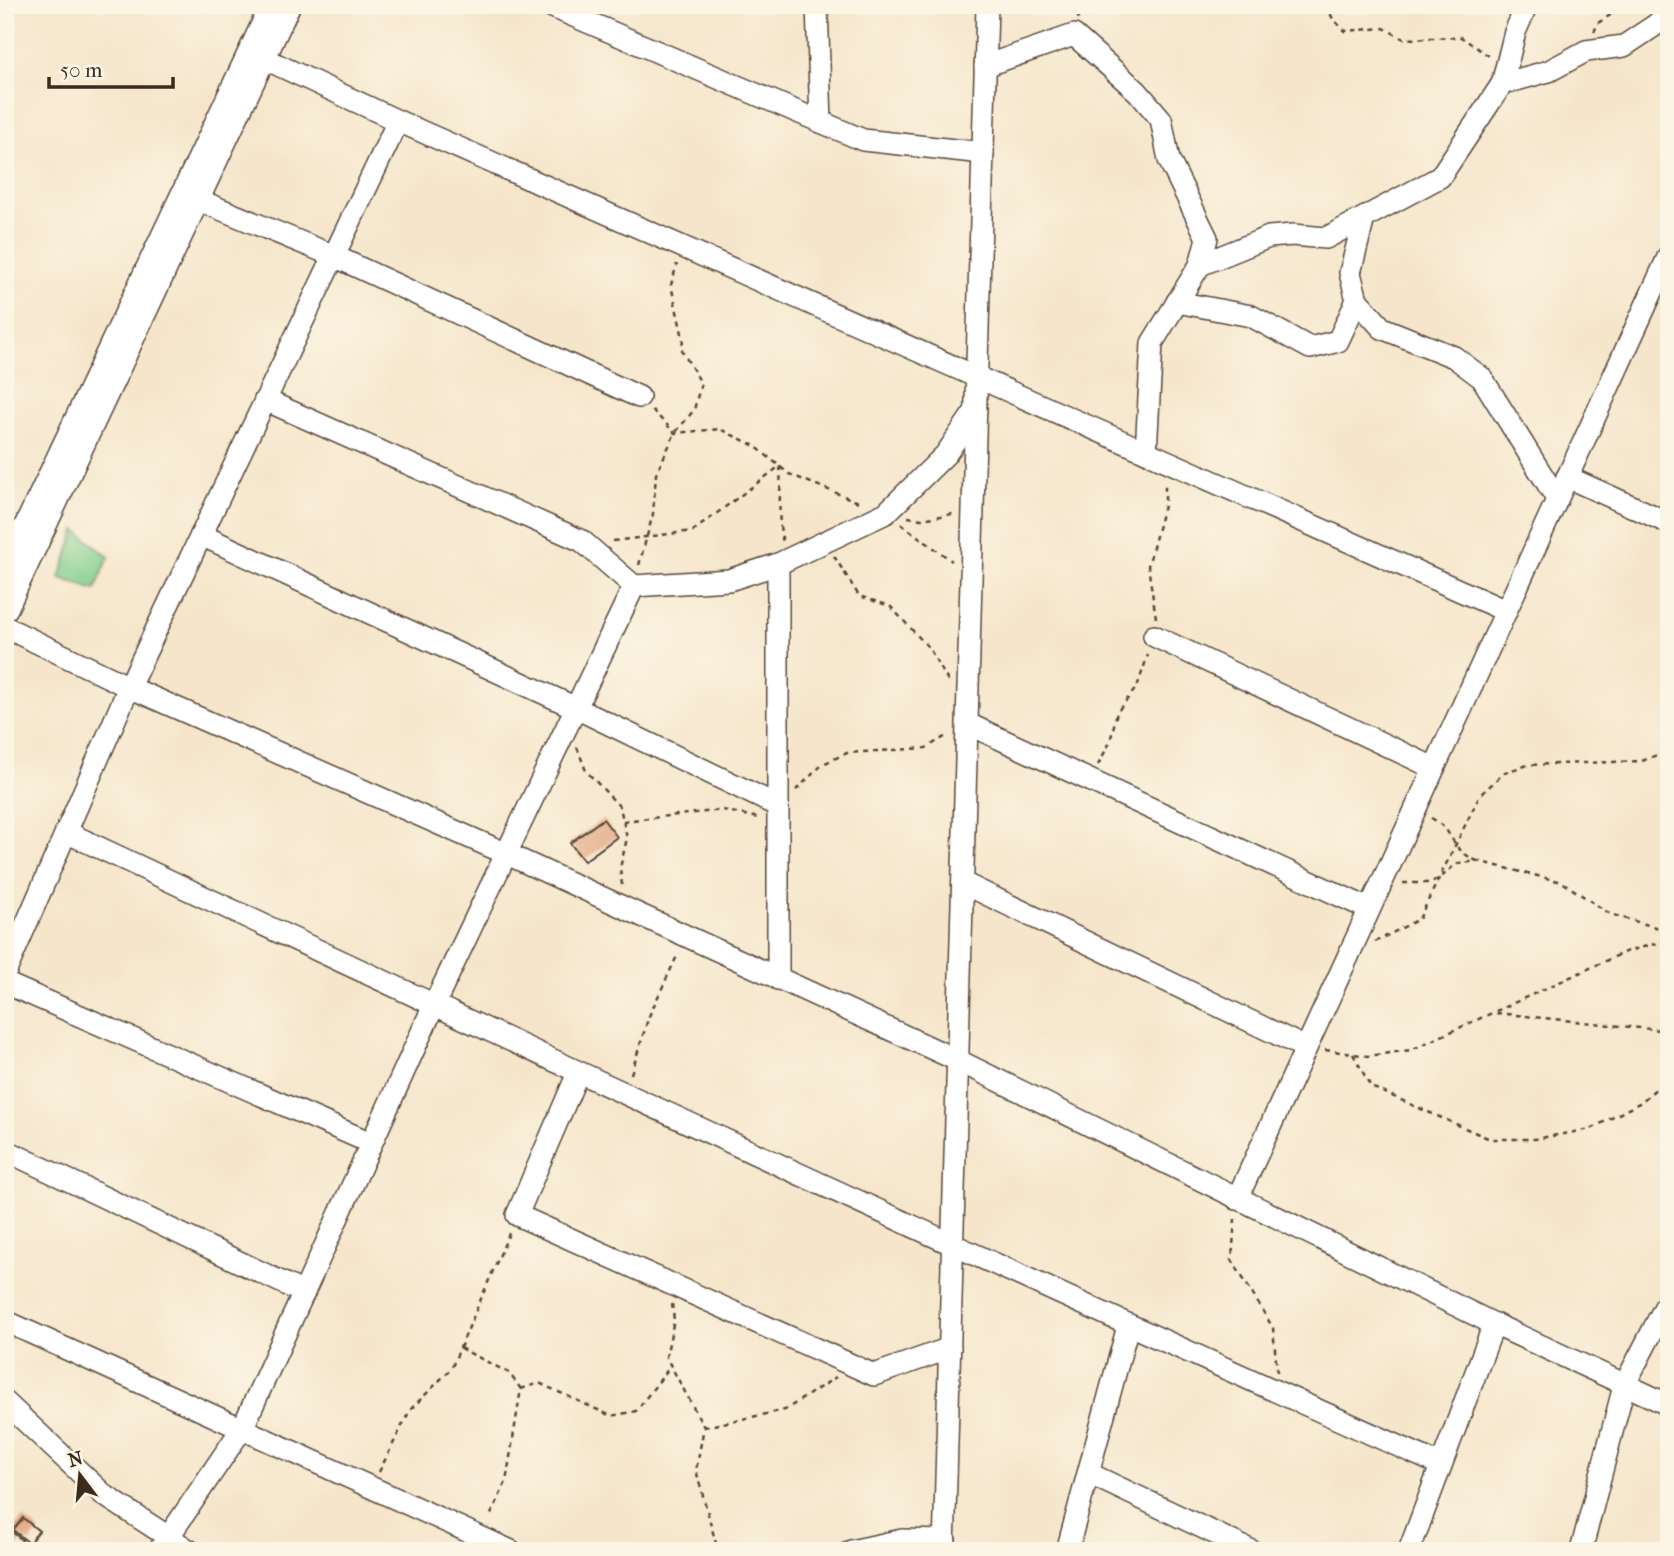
<svg xmlns="http://www.w3.org/2000/svg" width="1674" height="1556" viewBox="0 0 1674 1556" font-family="'IM FELL French Canon',serif">
<style>
.green{fill:#81cd8b;stroke:#5e7c54;stroke-width:2}
.building{fill:#e3a681}
.lines{fill:none;stroke-linecap:round;stroke-linejoin:round}
.minor-casing{stroke:#574638;stroke-width:24}
.major-casing{stroke:#574638;stroke-width:29}
.path{stroke:#574638;stroke-width:2.5;stroke-dasharray:5 5;stroke-linecap:butt}
.minor{stroke:#fff;stroke-width:21}
.major{stroke:#fff;stroke-width:26}
</style>
<rect width="100%" height="100%" fill="#fcf5e5"/>
<filter id="ink" filterUnits="userSpaceOnUse"><feTurbulence type="fractalNoise" baseFrequency=".0143" numOctaves="2"/><feDisplacementMap in="SourceGraphic" scale="14" xChannelSelector="R" yChannelSelector="G"/><feConvolveMatrix kernelMatrix="1 2 1 2 8 2 1 2 1" color-interpolation-filters="sRGB"/></filter>
<filter id="wash" filterUnits="userSpaceOnUse"><feTurbulence type="fractalNoise" baseFrequency=".00686" numOctaves="4" result="noise"/><feDisplacementMap in="SourceGraphic" scale="28" xChannelSelector="R" yChannelSelector="G"/><feGaussianBlur stdDeviation="1.57" result="paint"/><feColorMatrix in="noise" values="0 0 0 0 0 0 0 0 0 0 0 0 0 0 0 0 0 1.4 0 .05"/><feComposite in="paint" operator="in"/></filter>
<g filter="url(#wash)">
<rect width="100%" height="100%" fill="#f5e6cb"/>
<polygon class="green" points="76,530 109,557 95,590 60,578"/>
<g id="blocks">
<g class="building">
<polygon points="603,819 617,837 584,861 570,843"/>
<polygon points="23,1518 39,1531 29,1543 13,1530"/>
<polygon points="5,1526 22,1540 14,1551 5,1548"/>
</g>
</g>
</g>
<g filter="url(#ink)">
<use href="#blocks" fill-opacity="0" stroke="#574638" stroke-width="2"/>
<g class="lines">
<g class="minor-casing">
<g id="minor">
<polyline points="548,5 863,140 983,153"/>
<polyline points="817,5 821,122"/>
<polyline points="263,58 398,121 1506,611"/>
<polyline points="985,66 1074,35 1137,91 1161,119 1169,160 1207,238 1200,265 1152,343 1146,452"/>
<polyline points="1502,84 1515,32 1527,5"/>
<polyline points="196,199 334,256 639,397"/>
<polyline points="1364,218 1350,273 1357,300 1382,328 1454,357 1482,378 1557,499"/>
<polyline points="1200,265 1269,237 1293,235 1326,238 1440,177 1502,84 1549,71 1586,51 1624,46 1657,24 1669,9"/>
<polyline points="1177,302 1251,316 1310,348 1338,341 1357,300"/>
<polyline points="265,400 582,541 634,586 729,580 778,564 886,513 946,454 976,410"/>
<polyline points="1567,477 1669,523"/>
<polyline points="201,535 576,708 778,806"/>
<polyline points="778,564 778,979"/>
<polyline points="5,568 271,5"/>
<polyline points="5,627 129,687 507,854 957,1060 1494,1324 1669,1405"/>
<polyline points="1154,636 1434,768"/>
<polyline points="968,724 1369,909"/>
<path d="M 66,832 C 522,1047 980,1260 1441,1465"/>
<polyline points="963,883 1306,1048"/>
<polyline points="5,973 129,687 398,121"/>
<polyline points="5,983 371,1143"/>
<polyline points="578,1073 517,1215 874,1375 950,1348"/>
<polyline points="5,1150 304,1293"/>
<polyline points="1237,1199 1669,255"/>
<polyline points="5,1321 511,1551"/>
<polyline points="5,1402 104,1495 190,1551"/>
<polyline points="1090,1474 1252,1551"/>
<polyline points="159,1551 243,1427 434,1005 634,586"/>
<polyline points="851,1551 902,1540 945,1541"/>
<polyline points="944,1551 987,5"/>
<polyline points="1067,1551 1128,1326"/>
<polyline points="1409,1551 1494,1324"/>
<polyline points="1581,1551 1624,1386 1669,1299"/>
</g>
</g>
<g class="major-casing">
<polyline id="major" points="5,607 287,5"/>
</g>
<g class="path">
<polyline points="1326,5 1333,19 1345,31 1384,28 1404,39 1461,37 1489,56"/>
<polyline points="1078,19 1084,5"/>
<polyline points="1594,32 1598,23 1626,5"/>
<polyline points="652,410 675,433 720,429 755,446 789,474 861,503"/>
<path d="M 780,466 C 782,493 776,516 783,542"/>
<polyline points="908,517 922,519 953,514"/>
<polyline points="901,524 952,561"/>
<polyline points="613,541 693,531 780,466"/>
<polyline points="834,556 859,596 890,606 929,648 948,681"/>
<polyline points="639,565 653,514 656,474 675,433 694,410 701,383 682,351 683,338 671,285 677,264"/>
<polyline points="1156,618 1148,566 1165,502 1165,481"/>
<polyline points="577,747 586,771 620,807 627,838 620,868 622,885"/>
<polyline points="1098,765 1110,742 1117,712 1137,687 1148,655"/>
<polyline points="796,790 823,764 847,753 926,748 948,735"/>
<path d="M 1431,818 C 1456,831 1447,847 1477,861"/>
<polyline points="623,821 723,810 758,818"/>
<polyline points="1403,883 1427,883 1439,879 1456,864 1477,861 1562,882 1610,914 1669,931"/>
<polyline points="1375,942 1419,919 1480,795 1505,772 1528,765 1642,761 1669,750"/>
<polyline points="1496,1013 1669,1031"/>
<polyline points="1325,1050 1368,1056 1411,1050 1625,952 1669,940"/>
<polyline points="1353,1054 1371,1087 1490,1139 1535,1139 1591,1129 1641,1102 1669,1077"/>
<polyline points="631,1074 649,1016 678,954"/>
<polyline points="1235,1219 1232,1260 1273,1328 1277,1372"/>
<polyline points="672,1304 674,1320 666,1357 704,1427 696,1470 718,1551"/>
<polyline points="460,1348 509,1373 521,1389 506,1482 489,1519"/>
<polyline points="521,1389 539,1383 611,1416 636,1411 669,1368"/>
<polyline points="704,1427 785,1410 836,1377"/>
<polyline points="379,1472 410,1410 451,1369 510,1231"/>
</g>
<use href="#minor" class="minor"/>
<use href="#major" class="major"/>
</g>
</g>
<rect width="1674" height="1556" fill="none" stroke="#fcf5e5" stroke-width="28"/>
<g transform="translate(80 1475) rotate(344)" stroke="#fcf5e5" stroke-width="5" paint-order="stroke">
<path d="M0-5L12 26L0 18L-12 26Z" fill="#3b2a1e"/>
<text y="-10" font-size="19" font-weight="bold" text-anchor="middle" fill="#3b2a1e">N</text>
</g>
<path d="M49 77v10h124v-10" fill="none" stroke="#3b2a1e" stroke-width="3.5"/>
<text x="60" y="77" font-size="21" fill="#3b2a1e" stroke="#fcf5e5" stroke-width="5" paint-order="stroke">50 m</text>
</svg>
